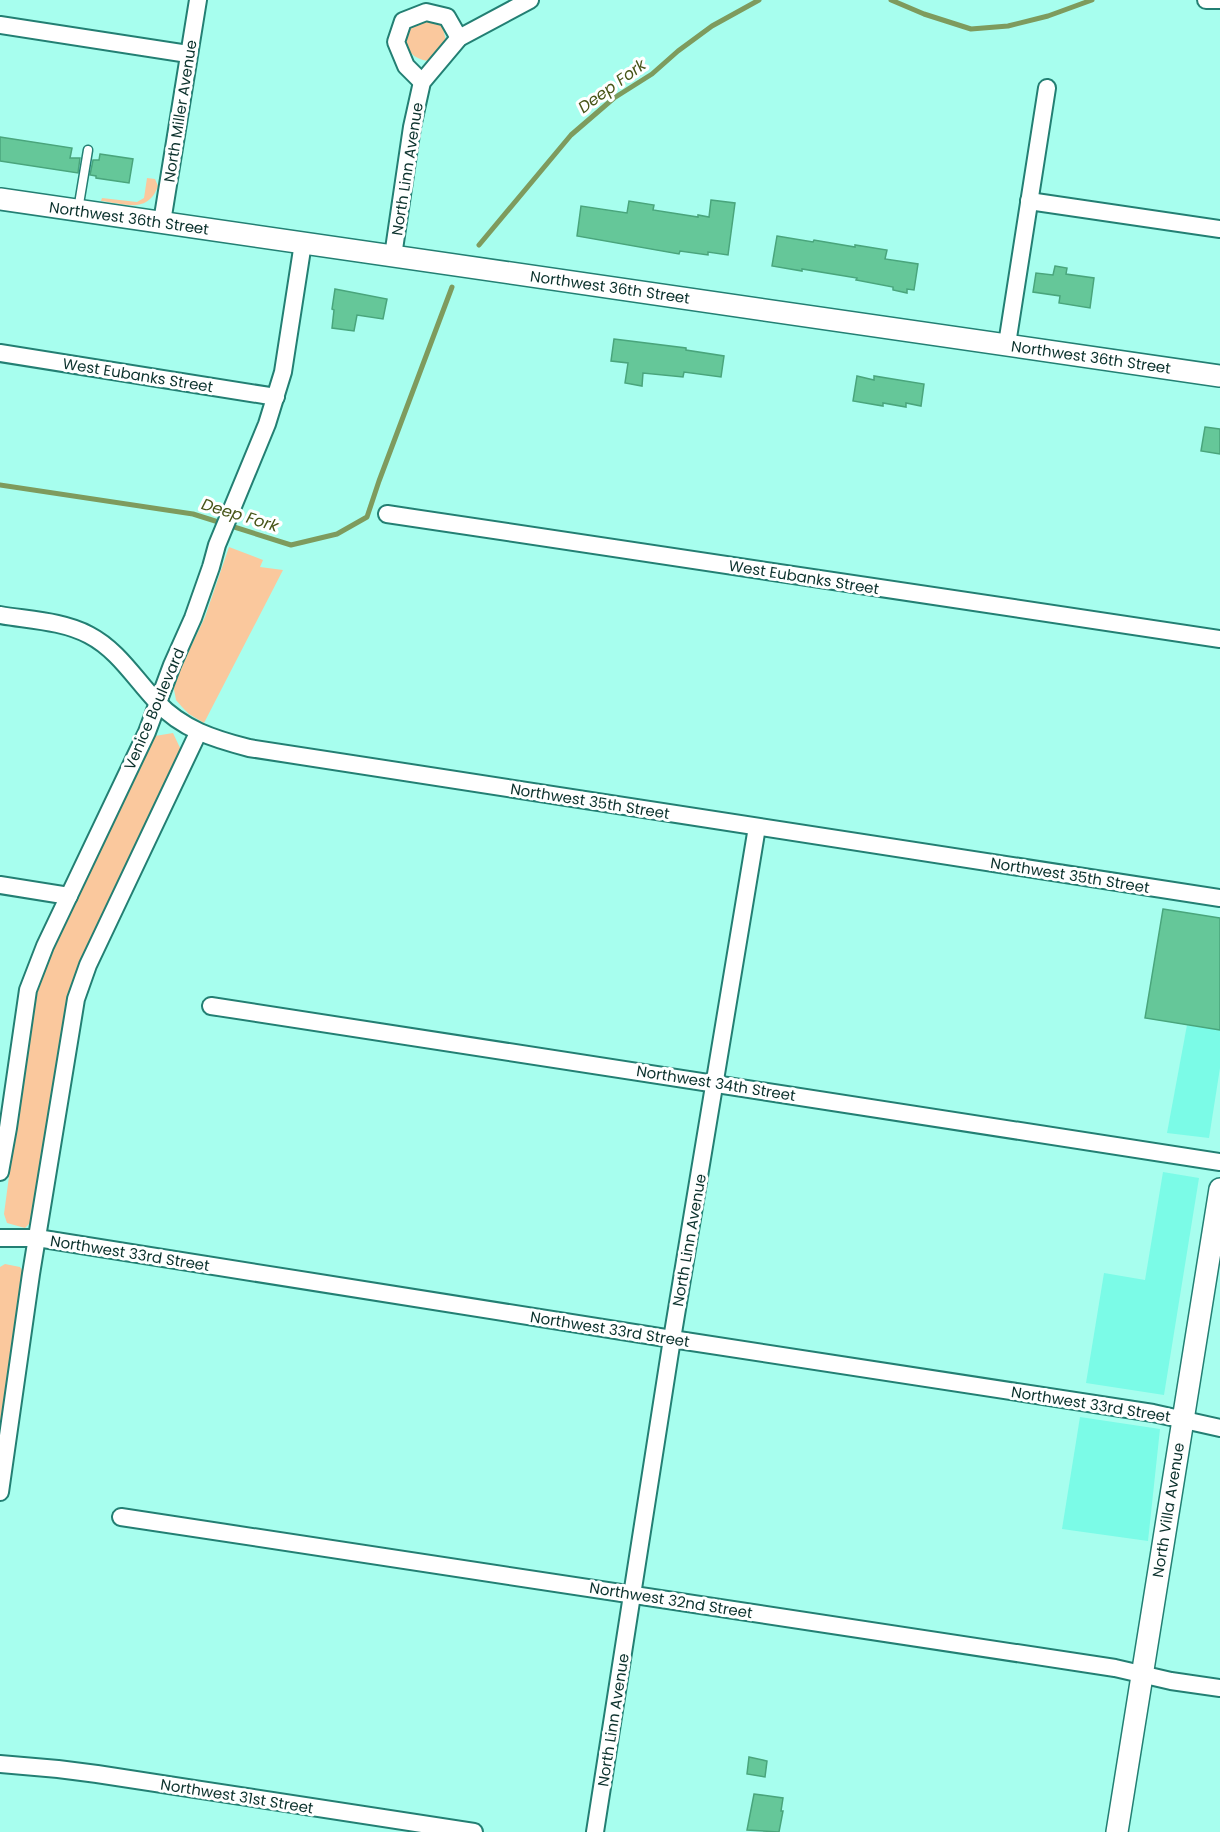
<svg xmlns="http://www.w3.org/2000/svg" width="1220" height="1832" viewBox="0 0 1220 1832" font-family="Poppins,sans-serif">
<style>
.built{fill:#7bfbe7}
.green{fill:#fac89d}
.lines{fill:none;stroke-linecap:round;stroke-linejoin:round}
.stream{stroke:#7e9b5d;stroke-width:5}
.building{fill:#65c799;stroke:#49a57c;stroke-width:1.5}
.service-casing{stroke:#237f73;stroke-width:11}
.minor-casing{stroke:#237f73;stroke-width:20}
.tertiary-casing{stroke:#237f73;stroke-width:24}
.service{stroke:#fff;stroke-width:8}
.minor{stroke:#fff;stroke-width:16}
.tertiary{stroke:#fff;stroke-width:21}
.labels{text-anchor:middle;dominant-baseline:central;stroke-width:6;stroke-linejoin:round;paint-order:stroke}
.street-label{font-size:15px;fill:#0b312c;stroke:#fff}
.water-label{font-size:16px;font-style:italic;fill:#475518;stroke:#fff}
</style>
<rect width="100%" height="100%" fill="#a7feee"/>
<g class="built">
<polygon points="1187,1025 1220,1030 1220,1068 1209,1138 1167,1133"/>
<polygon points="1163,1172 1199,1178 1164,1395 1086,1383 1104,1273 1145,1280"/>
<polygon points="1080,1417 1160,1429 1148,1541 1062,1529"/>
</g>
<g class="green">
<path d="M 428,19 L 442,25 L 446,40 L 428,61 C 399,57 397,25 428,19 Z"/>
<path d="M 147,178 L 155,179 L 158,186 C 148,214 125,204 101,201 L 102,198 L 137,202 L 144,198 Z"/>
<polygon points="229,547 263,560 260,567 283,570 204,723 189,714 182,707 176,700 173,684 205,617"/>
<polygon points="173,733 181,750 71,986 33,1220 25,1228 7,1223 4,1214 30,1019 43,971 155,736"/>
<polygon points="5,1264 20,1267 24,1273 0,1449 0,1267"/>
</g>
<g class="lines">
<g class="stream">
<polyline points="891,0 924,14 971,29 1008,26 1048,16 1092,0"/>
<polyline points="479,245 571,135 614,98 652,74 678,51 712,26 759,0"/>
<polyline points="0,485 193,514 291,545 337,534 367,517 379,481 452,287"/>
</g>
</g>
<g class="building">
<polygon points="0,137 72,148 70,158 80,158 78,173 0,161"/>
<polygon points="100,154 133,159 129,183 96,178 96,176 90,175 93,160 99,160"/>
<polygon points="711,200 735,203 728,255 708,252 708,255 680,251 679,254 577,236 581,206 627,213 629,201 654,205 653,210 698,217 698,215 709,217"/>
<polygon points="777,236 813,242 814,240 855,247 855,245 887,250 885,259 918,264 914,290 907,289 907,293 893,290 893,287 856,280 857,278 802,269 802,271 772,266"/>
<polygon points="1055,266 1067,268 1066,274 1094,278 1090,308 1059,303 1060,296 1033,292 1036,273 1053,275"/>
<polygon points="335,289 387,299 383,319 357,315 354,331 332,328 334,310 332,309"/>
<polygon points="614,339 686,348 686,350 724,356 721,377 684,372 683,377 643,373 642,386 625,383 628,363 611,361"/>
<polygon points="857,376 874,380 874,376 924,384 921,406 906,403 906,407 883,403 883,406 853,401"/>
<polygon points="1205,427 1220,429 1220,454 1201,451"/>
<polygon points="1163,909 1220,918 1220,1030 1145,1018"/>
<polygon points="749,1757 767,1761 765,1777 747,1774"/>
<polygon points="754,1794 783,1798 781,1811 783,1811 779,1832 747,1830"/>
</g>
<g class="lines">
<g class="service-casing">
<polyline id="service" points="78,210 88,150"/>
</g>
<g class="minor-casing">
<g id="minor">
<polyline points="1206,0 1220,0"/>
<polyline points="0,25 188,54"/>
<polyline points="422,82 406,66 396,42 403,21 426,12 447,17 459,38"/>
<polyline points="1029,201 1220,229"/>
<polyline points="162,222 198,0"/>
<polyline points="393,256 412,127 422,82 459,38 530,0"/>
<polyline points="1007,344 1047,88"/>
<polyline points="0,353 276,397"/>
<polyline points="387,514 1220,639"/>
<path d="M 0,615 C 29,620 63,621 89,635 C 118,650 135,679 157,702 C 182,729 214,739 249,748 L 1220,898"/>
<polyline points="0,885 69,896"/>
<polyline points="211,1006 1220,1162"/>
<polyline points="0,1172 8,1128 28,990 45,946 147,732 172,665 193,618 211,567 217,545 267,424 283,372 303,243"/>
<polyline points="0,1238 37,1238 672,1339 1153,1413 1220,1428"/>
<polyline points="0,1492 31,1274 76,999 88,965 198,733"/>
<polyline points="121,1517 1115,1668 1171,1681 1220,1688"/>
<polyline points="0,1764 58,1769 97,1774 474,1832"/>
<polyline points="595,1832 672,1339 757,827"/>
</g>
</g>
<g class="tertiary-casing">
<g id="tertiary">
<polyline points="0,199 1220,376"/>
<polyline points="1117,1832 1220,1189"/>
</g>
</g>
<use href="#service" class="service"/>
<use href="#minor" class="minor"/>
<use href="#tertiary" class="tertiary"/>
</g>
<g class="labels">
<g class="street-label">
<text transform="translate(180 111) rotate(-81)">North Miller Avenue</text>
<text transform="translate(407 169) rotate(-81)">North Linn Avenue</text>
<text transform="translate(129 218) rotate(8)">Northwest 36th Street</text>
<text transform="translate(610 287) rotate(8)">Northwest 36th Street</text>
<text transform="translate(1091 357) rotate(8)">Northwest 36th Street</text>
<text transform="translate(138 375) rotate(9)">West Eubanks Street</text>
<text transform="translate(804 577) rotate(9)">West Eubanks Street</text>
<text transform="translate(154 709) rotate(-67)">Venice Boulevard</text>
<text transform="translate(590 801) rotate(9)">Northwest 35th Street</text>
<text transform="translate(1070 875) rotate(9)">Northwest 35th Street</text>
<text transform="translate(716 1083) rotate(9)">Northwest 34th Street</text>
<text transform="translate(689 1240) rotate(-80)">North Linn Avenue</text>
<text transform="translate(130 1253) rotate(9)">Northwest 33rd Street</text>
<text transform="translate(610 1329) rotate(9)">Northwest 33rd Street</text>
<text transform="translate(1091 1404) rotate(9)">Northwest 33rd Street</text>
<text transform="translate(1168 1510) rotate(-81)">North Villa Avenue</text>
<text transform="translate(671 1600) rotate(9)">Northwest 32nd Street</text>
<text transform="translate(613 1720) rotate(-81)">North Linn Avenue</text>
<text transform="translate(237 1796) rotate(9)">Northwest 31st Street</text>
</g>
<g class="water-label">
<text transform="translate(612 86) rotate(-36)">Deep Fork</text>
<text transform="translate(240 515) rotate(17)">Deep Fork</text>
</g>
</g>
</svg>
